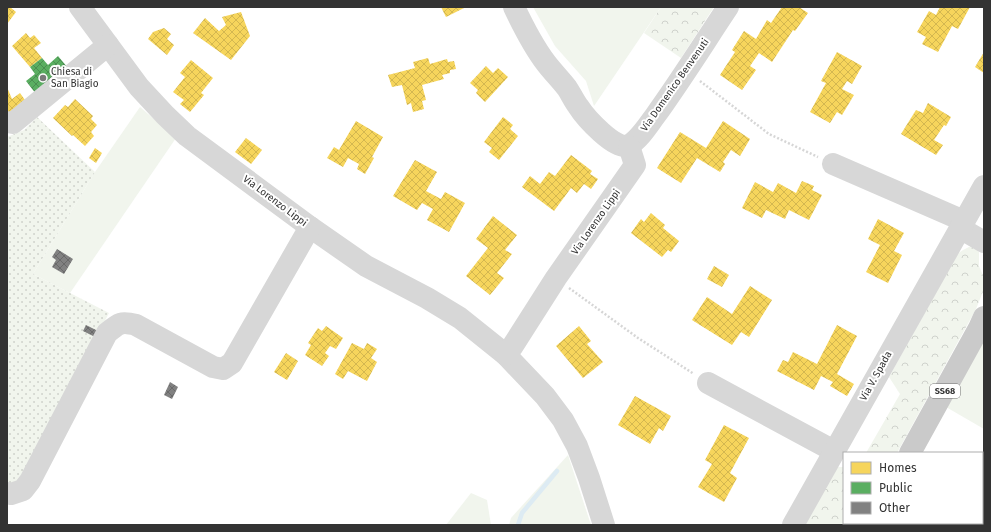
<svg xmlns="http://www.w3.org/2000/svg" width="991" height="532" viewBox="0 0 991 532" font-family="'Fira Sans',sans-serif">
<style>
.grass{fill:#f1f5ed}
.park{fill:url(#park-crowns)}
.garden{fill:url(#garden-dots)}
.homes{fill:url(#homes-cross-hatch)}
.public{fill:url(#public-cross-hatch)}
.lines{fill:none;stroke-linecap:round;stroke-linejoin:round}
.stream{stroke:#ddebf3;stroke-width:4.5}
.building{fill:url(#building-cross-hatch)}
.path{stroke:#d6d6d6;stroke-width:2.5;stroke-dasharray:2 2;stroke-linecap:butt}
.minor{stroke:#d7d7d7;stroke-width:22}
.major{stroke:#cacaca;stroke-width:22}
.poi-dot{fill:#7a7a7a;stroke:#fff;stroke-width:1.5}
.labels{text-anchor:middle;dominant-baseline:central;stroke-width:4;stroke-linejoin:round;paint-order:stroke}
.shield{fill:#fff;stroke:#707070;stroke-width:1}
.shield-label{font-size:9px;font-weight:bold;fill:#333}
.poi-label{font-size:10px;fill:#333;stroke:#fff;text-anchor:start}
.street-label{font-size:10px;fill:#333;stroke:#fff}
</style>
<defs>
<pattern id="park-crowns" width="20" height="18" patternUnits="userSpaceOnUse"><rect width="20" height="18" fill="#f1f5ed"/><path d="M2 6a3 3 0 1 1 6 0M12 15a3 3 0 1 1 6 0" fill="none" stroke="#cfd2cc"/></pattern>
<pattern id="garden-dots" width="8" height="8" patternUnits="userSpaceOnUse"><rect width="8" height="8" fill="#f1f5ed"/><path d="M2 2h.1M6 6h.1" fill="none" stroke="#cfd2cc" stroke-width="1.8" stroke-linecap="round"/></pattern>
<pattern id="homes-cross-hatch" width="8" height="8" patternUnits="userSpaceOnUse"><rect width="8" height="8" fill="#f6d55c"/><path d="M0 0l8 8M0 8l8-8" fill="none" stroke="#d3b750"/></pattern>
<pattern id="public-cross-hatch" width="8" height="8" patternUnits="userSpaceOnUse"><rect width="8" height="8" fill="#5aae61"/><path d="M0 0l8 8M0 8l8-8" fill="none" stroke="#4b8e51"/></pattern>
<pattern id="building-cross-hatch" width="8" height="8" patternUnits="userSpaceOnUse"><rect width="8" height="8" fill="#818181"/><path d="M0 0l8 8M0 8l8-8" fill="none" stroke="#6a6a6a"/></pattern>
</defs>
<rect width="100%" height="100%" fill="#fff"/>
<g class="grass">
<polygon points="533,7 661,7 594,106 586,81 555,46"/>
<polygon points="140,107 176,138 70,293 33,274 95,172"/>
<polygon points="984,339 984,429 946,407"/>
<polygon points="568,455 591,525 509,525 511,518"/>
<polygon points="471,493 487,500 491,525 446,525"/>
</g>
<g class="park">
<polygon points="661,7 714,7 681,58 644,33"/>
<polygon points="969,247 973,247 979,252 979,266 984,278 984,289 976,309 897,453 866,453 900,394 889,377 957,254 963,250"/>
<polygon points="837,467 844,467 844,523 858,523 857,525 804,525"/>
</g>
<polygon class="garden" points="37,117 95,172 33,274 109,313 22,479 7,486 7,137 24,130"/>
<g class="homes">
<polygon points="7,7 10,7 16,12 7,24"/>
<polygon points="441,7 466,7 446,17"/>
<polygon points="782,7 799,7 808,13 795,31 793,30 772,62 759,53 750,66 756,70 742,90 720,75 735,52 732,50 744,31 756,39 767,20 771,23"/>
<polygon points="940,7 970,7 958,29 952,26 938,52 922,44 926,37 917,32 929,11 936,15"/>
<polygon points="241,12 250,36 231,60 193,33 205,18 219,31 226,25 222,17"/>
<polygon points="164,28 171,34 167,39 174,45 167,55 148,39 153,32"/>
<polygon points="26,33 30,38 34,35 41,43 34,48 42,58 30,67 12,46"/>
<polygon points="837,52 862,66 852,84 847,81 842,89 854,95 842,115 837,112 830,123 810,112 826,83 821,81"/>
<polygon points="984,52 984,73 975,67"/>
<polygon points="428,58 430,64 447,59 448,62 454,61 456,69 450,70 450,73 442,75 444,79 422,85 426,100 422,101 424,109 413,112 411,103 407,105 402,85 392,87 388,75 415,68 413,62"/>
<polygon points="191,60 213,78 201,93 204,95 190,112 180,104 184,100 173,92 185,77 180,73"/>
<polygon points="486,66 493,73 498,68 508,77 485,102 476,93 478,90 470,83"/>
<polygon points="7,87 12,99 20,93 25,100 9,113 7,111"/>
<polygon points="75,99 93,116 91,119 97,125 91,132 94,136 85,146 73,135 72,136 53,118 65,105 68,107"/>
<polygon points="928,103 951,117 946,126 944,125 934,140 943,145 936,155 901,134 916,110 923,113"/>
<polygon points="503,117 513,125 510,129 518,136 499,160 489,152 492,148 484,142"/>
<polygon points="356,121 383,137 372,157 374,158 365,174 357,169 359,164 348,158 343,167 327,158 334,147 339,150"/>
<polygon points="723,121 750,139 740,156 731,150 723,162 725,164 720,172 697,158 681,183 657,168 680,132 706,148"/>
<polygon points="246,138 262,150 251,164 235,152"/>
<polygon points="95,148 102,153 96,163 89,158"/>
<polygon points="571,155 592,171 590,174 598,179 591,189 584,184 577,193 571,188 554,211 522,187 530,176 540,184 549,172 555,176"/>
<polygon points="415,160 437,172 426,191 441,199 445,192 465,203 449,232 427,220 433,209 422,203 417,210 393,196"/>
<polygon points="802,181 814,186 812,190 822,195 809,220 789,210 785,219 766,210 762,218 742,208 755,182 773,192 778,183 796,193"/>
<polygon points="651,213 665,225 663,228 679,241 671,252 668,250 662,257 631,233 641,219 644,222"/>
<polygon points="493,216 517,235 505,250 512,254 497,273 504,278 490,295 466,276 488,248 476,239"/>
<polygon points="878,219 904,233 894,251 902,255 888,283 866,272 880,245 868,239"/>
<polygon points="714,266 729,275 722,287 707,279"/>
<polygon points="750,286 772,300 749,337 741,332 732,345 692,320 707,297 732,314"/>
<polygon points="837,325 857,336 837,374 854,384 847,396 830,386 833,382 821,376 814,390 777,371 783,360 788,362 793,352 817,364"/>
<polygon points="326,326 343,338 336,349 330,346 325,353 329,356 322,366 305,355 311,345 308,343 318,328 322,331"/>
<polygon points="579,326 591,341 587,344 603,362 583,378 556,346"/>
<polygon points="352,343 364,349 367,343 377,349 371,358 377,362 367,381 348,371 343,379 335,374"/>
<polygon points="286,353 298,361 287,380 274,372"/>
<polygon points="635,396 671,416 663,431 659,428 650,444 618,425"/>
<polygon points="724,425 749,438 730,473 737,478 724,502 698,487 712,464 705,460"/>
</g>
<polygon class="public" points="58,56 68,68 36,94 26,81 35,74 30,67 42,58 48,65"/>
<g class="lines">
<polyline class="stream" points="518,525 522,513 557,471"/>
</g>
<g class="building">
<polygon points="57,249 73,259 64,274 52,267 56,260 52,257"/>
<polygon points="86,325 98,331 95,337 83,331"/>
<polygon points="170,382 178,387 172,399 164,395"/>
</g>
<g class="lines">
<g class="path">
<polyline points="700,81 769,134 818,157"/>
<polyline points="569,288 638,338 694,374"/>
</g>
<g class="minor">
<polyline points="80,7 139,87 165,115 187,136 310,227 366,266 427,298 460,318 506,355 545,396 563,420 577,446 589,478 604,525"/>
<path d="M 514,7 C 523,26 533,46 546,63 C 552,71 560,79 567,88 C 571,94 574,101 578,106 C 585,117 616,152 629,145 C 639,140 649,124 655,116 C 681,80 704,43 728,7"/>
<polyline points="7,122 13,123 108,45"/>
<polyline points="833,164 964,221"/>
<polyline points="960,228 984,242"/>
<polyline points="506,355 512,347 556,278 635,165 629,146"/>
<polyline points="708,383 834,451"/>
<path d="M 7,493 L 11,494 L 23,490 L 30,481 L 107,333 C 119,323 121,321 136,325 L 213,367 L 223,369 L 232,363 L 310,227"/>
<polyline points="793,525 984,186"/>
</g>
<g class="major">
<polyline points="910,453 979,328 984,317"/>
<polyline points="870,525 871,523"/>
</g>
</g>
<circle class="poi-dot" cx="43" cy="78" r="4"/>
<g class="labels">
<rect class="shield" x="930" y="384" width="30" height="14" rx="3"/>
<g class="shield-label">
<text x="945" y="391">SS68</text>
</g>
<g class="poi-label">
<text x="51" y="72">Chiesa di<tspan x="51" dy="12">San Biagio</tspan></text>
</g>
<g class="street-label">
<text transform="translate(675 85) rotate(-55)">Via Domenico Benvenuti</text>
<text transform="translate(275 201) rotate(37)">Via Lorenzo Lippi</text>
<text transform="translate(596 222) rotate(-55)">Via Lorenzo Lippi</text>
<text transform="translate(876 376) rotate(-61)">Via V. Spada</text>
</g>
</g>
<rect width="991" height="532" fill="none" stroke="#333333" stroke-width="16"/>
<rect x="843" y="452" width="140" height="72" fill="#ffffff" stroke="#adadad"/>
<rect x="851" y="462" width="20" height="12" fill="#f6d55c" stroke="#adadad"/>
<text x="879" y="472" font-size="12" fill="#333333">Homes</text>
<rect x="851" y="482" width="20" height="12" fill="#5aae61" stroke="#adadad"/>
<text x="879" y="492" font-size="12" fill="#333333">Public</text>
<rect x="851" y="502" width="20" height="12" fill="#818181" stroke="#adadad"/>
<text x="879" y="512" font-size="12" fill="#333333">Other</text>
</svg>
